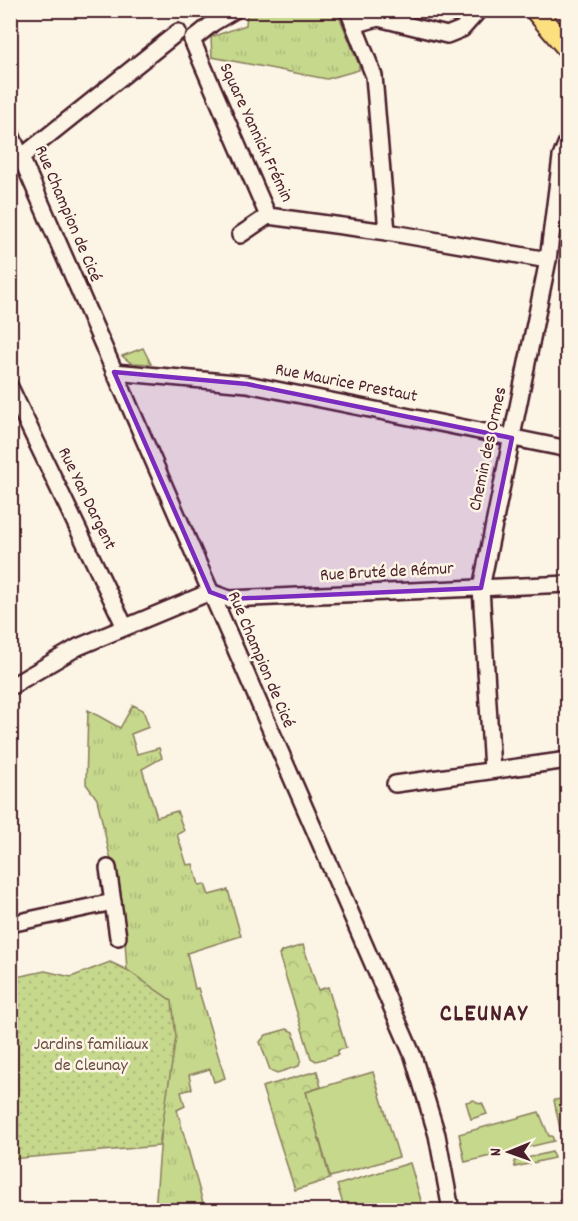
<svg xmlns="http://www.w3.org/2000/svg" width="578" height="1221" viewBox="0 0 578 1221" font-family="Dekko,sans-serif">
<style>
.grass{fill:#c6d88c;stroke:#887c5c;stroke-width:1.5}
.forest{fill:url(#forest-crowns);stroke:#887c5c;stroke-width:1.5}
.park{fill:url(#park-tufts);stroke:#887c5c;stroke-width:1.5}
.garden{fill:url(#garden-dots);stroke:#887c5c;stroke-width:1.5}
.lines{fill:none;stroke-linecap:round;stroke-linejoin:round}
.minor-casing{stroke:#4a1f2b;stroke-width:20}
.major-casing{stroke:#4a1f2b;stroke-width:24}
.minor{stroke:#fcf5e5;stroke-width:15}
.major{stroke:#fce080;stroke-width:20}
.marked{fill:#7b2cbf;fill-opacity:0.2;stroke:#7b2cbf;stroke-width:4.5;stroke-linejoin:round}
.labels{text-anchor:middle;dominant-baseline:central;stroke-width:5;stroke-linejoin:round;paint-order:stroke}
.street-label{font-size:18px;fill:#4a1f2b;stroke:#fcf5e5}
.park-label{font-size:18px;fill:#694d43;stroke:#fcf5e5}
.district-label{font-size:24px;font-weight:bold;letter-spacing:1.5px;fill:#4a1f2b;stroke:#fcf5e5}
</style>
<defs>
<pattern id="forest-crowns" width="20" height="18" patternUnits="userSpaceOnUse" patternTransform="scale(1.5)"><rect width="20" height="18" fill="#c6d88c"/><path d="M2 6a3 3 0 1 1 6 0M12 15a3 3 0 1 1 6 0" fill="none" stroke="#acb979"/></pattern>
<pattern id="park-tufts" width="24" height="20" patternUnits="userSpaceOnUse" patternTransform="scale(1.5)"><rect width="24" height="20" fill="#c6d88c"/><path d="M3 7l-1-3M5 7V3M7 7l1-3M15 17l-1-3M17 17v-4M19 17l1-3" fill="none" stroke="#acb979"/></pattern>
<pattern id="garden-dots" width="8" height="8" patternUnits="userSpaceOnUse" patternTransform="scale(1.5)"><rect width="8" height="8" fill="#c6d88c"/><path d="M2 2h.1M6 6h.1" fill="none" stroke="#acb979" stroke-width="1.8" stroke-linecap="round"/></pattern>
</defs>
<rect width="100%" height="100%" fill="#fcf5e5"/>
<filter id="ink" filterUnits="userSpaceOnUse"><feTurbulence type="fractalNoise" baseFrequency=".0167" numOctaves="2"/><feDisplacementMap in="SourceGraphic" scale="12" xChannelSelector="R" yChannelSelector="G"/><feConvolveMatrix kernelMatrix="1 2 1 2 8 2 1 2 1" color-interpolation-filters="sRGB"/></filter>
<g filter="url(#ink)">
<g class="grass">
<polygon points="143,348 151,364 131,363 122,356"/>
<polygon points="373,1072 399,1157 330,1177 306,1092"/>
<polygon points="567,1098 567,1126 560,1129 554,1100"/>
<polygon points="474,1100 479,1104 482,1103 487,1114 471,1119 466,1102"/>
<polygon points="539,1112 549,1136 552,1136 554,1141 465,1162 459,1134"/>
<polygon points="552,1152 554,1158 515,1167 514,1161"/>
<polygon points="410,1163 422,1204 396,1210 345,1210 337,1185"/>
</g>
<g class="forest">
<polygon points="303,945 318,990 328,987 346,1048 338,1050 338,1055 316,1061 311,1058 279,955 281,952"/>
<polygon points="287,1029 293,1032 301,1059 299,1066 277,1073 270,1070 260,1042 266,1035"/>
<polygon points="317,1071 321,1087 306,1092 330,1179 295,1190 262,1087"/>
</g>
<g class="park">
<polygon points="250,10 337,11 359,65 359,70 327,79 212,57 211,37 246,25 247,12"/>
<polygon points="133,705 143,710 149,727 131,734 137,754 159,748 162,758 142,769 157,817 177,811 184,831 177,834 187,865 193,864 199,885 205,884 209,895 228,890 241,936 187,953 195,989 198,988 225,1078 214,1082 210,1069 189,1075 192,1089 181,1092 185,1106 177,1110 205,1210 155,1210 172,1002 127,970 123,913 112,865 97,799 86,784 88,710 120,728"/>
</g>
<polygon class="garden" points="110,962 127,970 172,1001 176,1037 159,1146 11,1159 11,978 45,971 71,977"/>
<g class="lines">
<g class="minor-casing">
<g id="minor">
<polyline points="235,10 213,23 192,40 268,216 387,232 374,76 348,10"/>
<polyline points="354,25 378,18 447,35 462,29 479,10"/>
<polyline points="10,132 413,1056 437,1135 451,1210"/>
<polyline points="10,166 178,32"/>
<polyline points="387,232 548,260"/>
<polyline points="240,235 268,216"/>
<polyline points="114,372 247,384 568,449"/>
<polyline points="10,387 125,627"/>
<polyline points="10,687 78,647 210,592 229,599 568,584"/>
<polyline points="492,770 481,588 548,260 561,157 568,139"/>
<polyline points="395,784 568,760"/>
<polyline points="108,868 118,937"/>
<polyline points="10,924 113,902"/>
</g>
</g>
<g class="major-casing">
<polyline id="major" points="535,10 568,49"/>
</g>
<use href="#minor" class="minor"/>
<use href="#major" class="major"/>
</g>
</g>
<path class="marked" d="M 114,372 L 247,384 L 512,438 L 481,588 L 229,599 L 210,592 Z"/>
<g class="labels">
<g class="street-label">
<text transform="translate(255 133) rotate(65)">Square Yannick Frémin</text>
<text transform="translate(67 214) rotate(67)">Rue Champion de Cicé</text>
<text transform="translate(346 384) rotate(11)">Rue Maurice Prestaut</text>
<text transform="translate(489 449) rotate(-78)">Chemin des Ormes</text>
<text transform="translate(86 499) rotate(64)">Rue Yan Dargent</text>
<text transform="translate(387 573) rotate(-3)">Rue Bruté de Rémur</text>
<text transform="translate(260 660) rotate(67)">Rue Champion de Cicé</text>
</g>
<g class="park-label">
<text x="91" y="1045">Jardins familiaux<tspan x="91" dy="21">de Cleunay</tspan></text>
</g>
<g class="district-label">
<text x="484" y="1015">CLEUNAY</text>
</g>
</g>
<rect width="578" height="1221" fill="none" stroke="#fcf5e5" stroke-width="36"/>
<rect x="18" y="18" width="542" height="1185" fill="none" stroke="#4a1f2b" stroke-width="2" filter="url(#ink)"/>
<g transform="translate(509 1152) rotate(269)" stroke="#fcf5e5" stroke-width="4.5" paint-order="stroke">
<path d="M0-4.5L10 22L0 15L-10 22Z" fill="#4a1f2b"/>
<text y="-9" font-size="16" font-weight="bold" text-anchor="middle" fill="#4a1f2b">N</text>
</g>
</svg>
